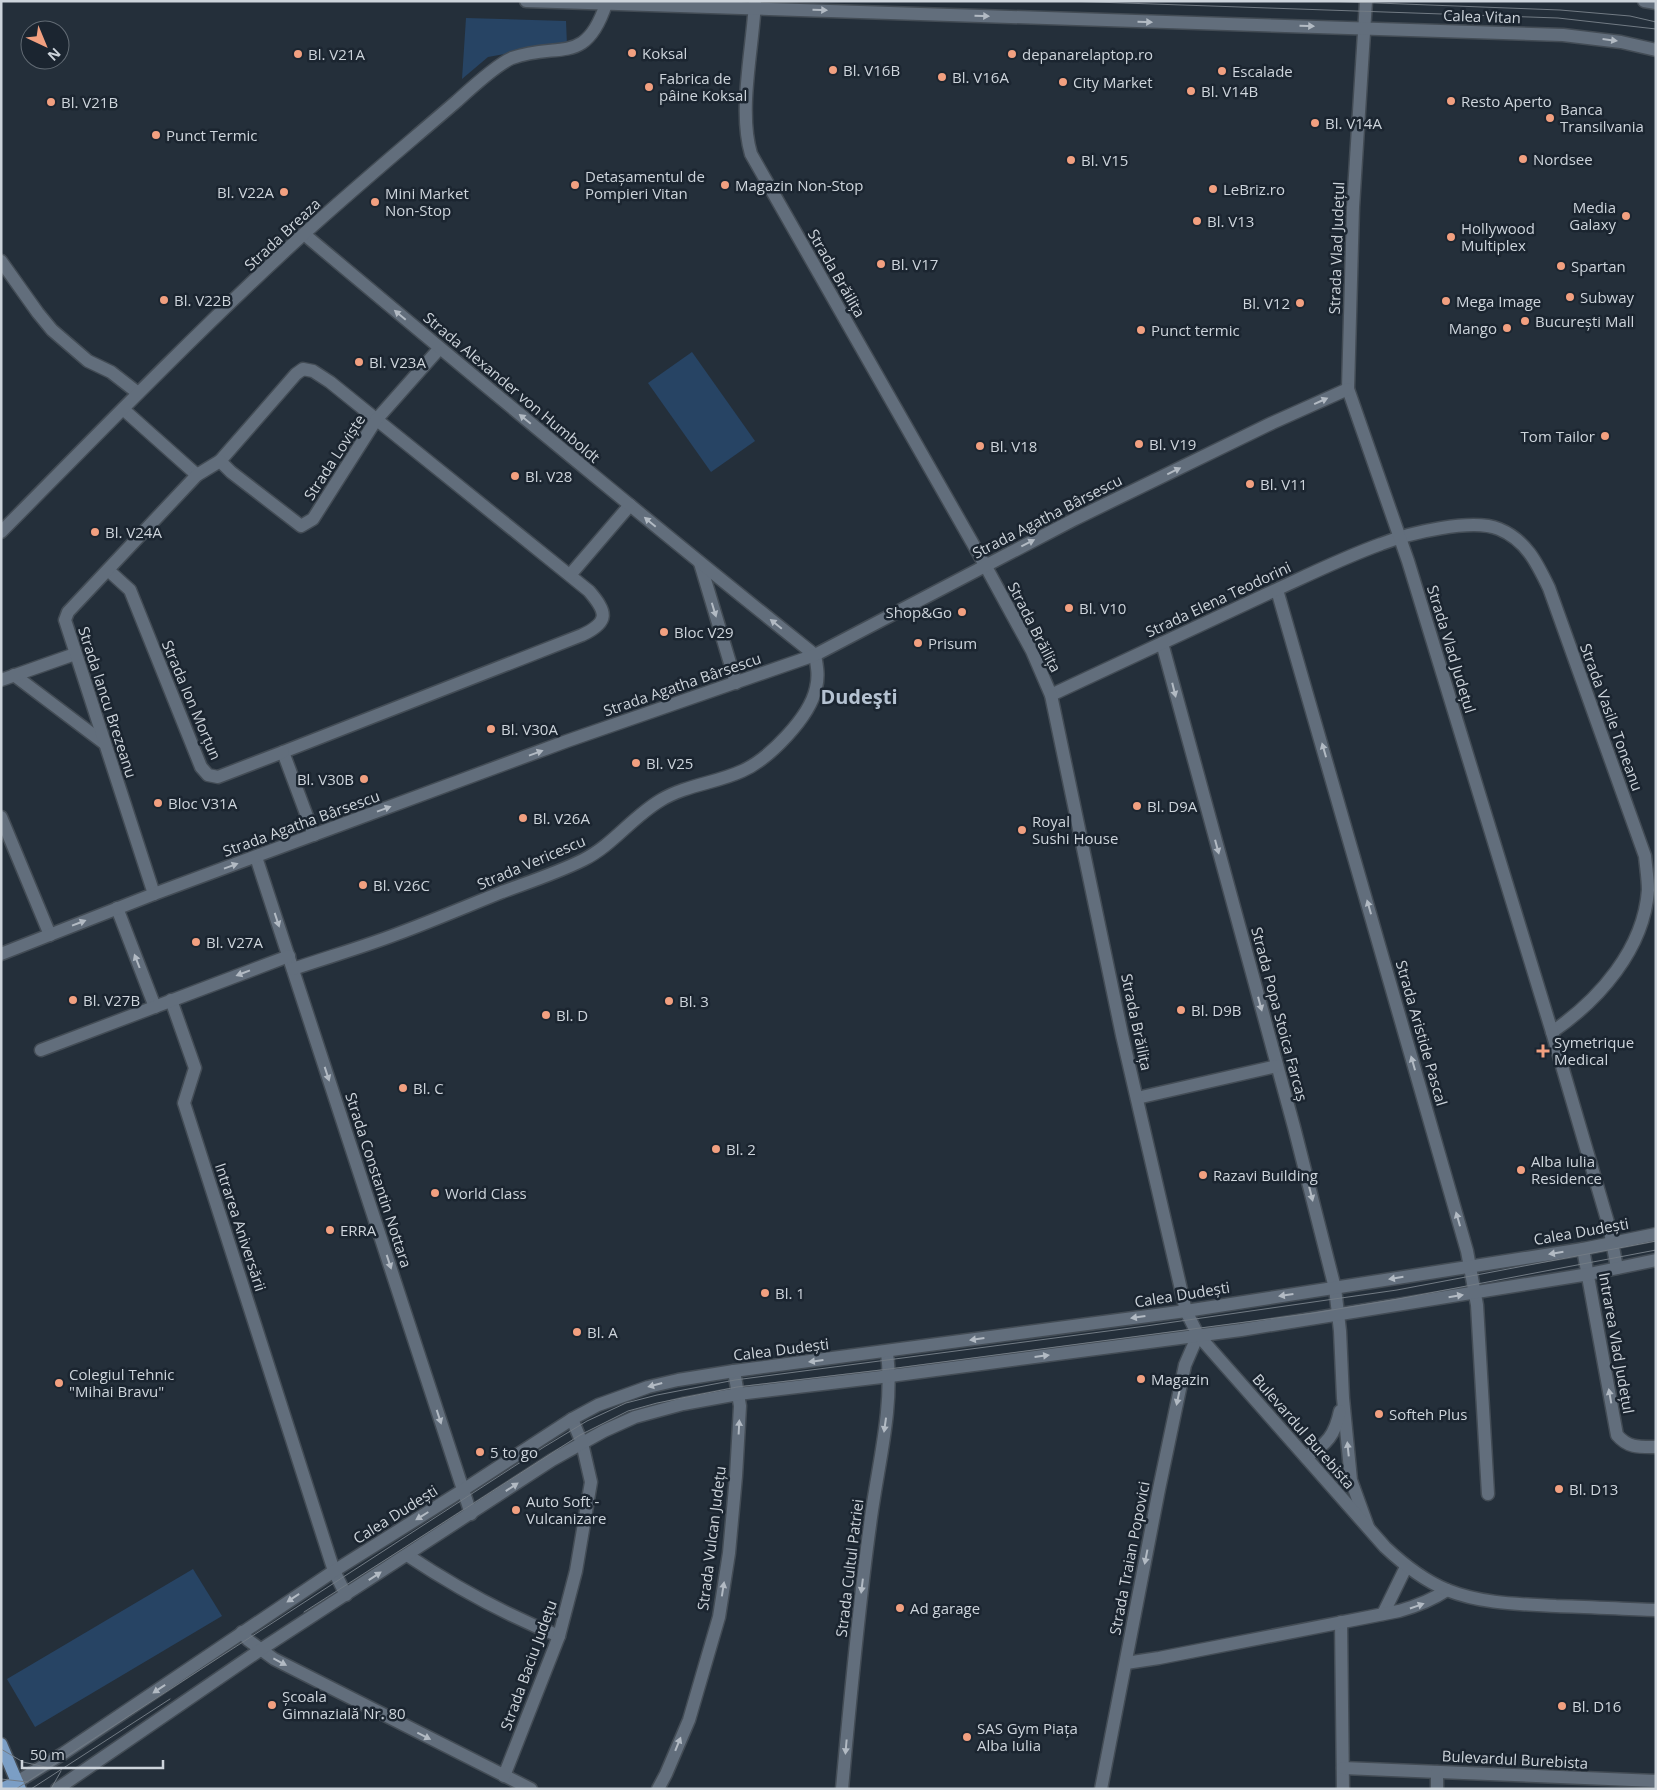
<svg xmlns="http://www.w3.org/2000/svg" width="1657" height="1790" viewBox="0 0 1657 1790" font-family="'Open Sans',sans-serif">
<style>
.green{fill:#274464}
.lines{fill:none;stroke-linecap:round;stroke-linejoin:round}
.minor-casing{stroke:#434c55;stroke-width:15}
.tertiary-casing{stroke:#434c55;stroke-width:15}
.secondary-casing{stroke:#434c55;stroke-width:15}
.primary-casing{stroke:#434c55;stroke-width:15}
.minor{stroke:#626e7c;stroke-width:12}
.tertiary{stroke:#626e7c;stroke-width:12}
.secondary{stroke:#626e7c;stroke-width:12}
.primary{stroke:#7b9ec5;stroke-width:12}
.tram{stroke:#727b84;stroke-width:1}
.oneway{fill:#b2bac3}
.poi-dot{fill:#f2a080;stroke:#1b2530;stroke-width:2}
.labels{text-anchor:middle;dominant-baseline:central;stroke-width:5;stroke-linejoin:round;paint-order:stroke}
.street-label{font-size:15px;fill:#cdd4db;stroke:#1b2530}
.poi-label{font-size:15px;fill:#cdd4db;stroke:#1b2530;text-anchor:start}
.district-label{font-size:20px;font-weight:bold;fill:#b5c2d1;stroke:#1b2530}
</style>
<rect width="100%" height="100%" fill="#242f3a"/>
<g class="green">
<polygon points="466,18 566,21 567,45 553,45 488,57 462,79"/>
<polygon points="692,352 755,441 711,472 648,383"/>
<polygon points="193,1569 222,1616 35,1727 7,1679"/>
</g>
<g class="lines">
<g class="minor-casing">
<g id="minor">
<polyline points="1,261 38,313 52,330 88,361 111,372 138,393"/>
<polyline points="123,409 197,475"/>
<path d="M 220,461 L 296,374 L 303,369 L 313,371 L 330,382 L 589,591 C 607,612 610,622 582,635 L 283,752 L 314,835"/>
<polyline points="700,563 736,683"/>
<polyline points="108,570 130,590 201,767 208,775 218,777 283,752"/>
<polyline points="570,575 630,505"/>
<polyline points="1277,590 1467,1251 1477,1305 1488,1494"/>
<polyline points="1162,643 1294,1127 1335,1288 1340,1331 1343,1398 1351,1480 1368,1527"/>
<polyline points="14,675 104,743"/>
<polyline points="1,680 75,654"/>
<path d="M 1051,695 C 1123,662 1195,628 1267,594 C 1304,577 1342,558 1381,544 C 1409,533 1472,518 1499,529 C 1526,540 1537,563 1549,588 L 1645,856 C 1646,867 1648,879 1648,890 C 1644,949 1599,1000 1552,1032"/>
<polyline points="1,817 50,935"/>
<polyline points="256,857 471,1514"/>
<polyline points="154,894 65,620 68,612 197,475 220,461 231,472 301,526 313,519 376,420 439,349"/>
<polyline points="117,908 155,1007"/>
<path d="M 293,969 C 328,957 363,947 397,934 C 432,921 467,906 502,892 C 529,882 557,873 583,860 C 613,845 632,817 661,800 C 686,785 716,783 742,771 C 769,759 810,717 816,688 C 819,676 817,666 815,655 C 642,517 473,376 304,234"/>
<polyline points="171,1000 195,1068 184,1103 334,1571 346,1595"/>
<polyline points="41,1050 289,956"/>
<polyline points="1137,1098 1277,1066"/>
<path d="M 1583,1249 L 1617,1435 C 1628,1448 1639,1447 1656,1447"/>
<path d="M 1306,1457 C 1327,1444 1335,1435 1340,1411"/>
<path d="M 407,1555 C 455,1587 506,1615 559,1636"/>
<polyline points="1341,1622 1343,1789"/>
<polyline points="242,1632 248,1640 274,1659 531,1789"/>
<polyline points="1343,1768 1656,1781"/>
<polyline points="504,1776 559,1636 576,1571 591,1482 582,1443 572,1419"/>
<polyline points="658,1789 666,1774 689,1720 719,1617 729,1553 736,1476 740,1406 734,1371"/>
<path d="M 842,1789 C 850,1700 858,1612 870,1525 C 877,1467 894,1410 887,1352"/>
<polyline points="1437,1789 1437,1772"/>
</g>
</g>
<g class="tertiary-casing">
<g id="tertiary">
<path d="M 755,1 C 753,48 738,110 751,154 L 985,565 L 1032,651 L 1051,695 L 1122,1035 L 1186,1311"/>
<polyline points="1366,1 1353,207 1348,389 1408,561 1552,1032 1609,1226 1617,1268"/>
<path d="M 1,532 C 94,438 187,342 284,252 C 340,200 399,151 457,101 C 470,89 496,65 512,58 C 559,41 585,67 606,4"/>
<polyline points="1,954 154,894 567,741 815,655 1075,519 1272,423 1348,389"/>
<polyline points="1383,1614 1406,1567"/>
<path d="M 1126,1663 L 1159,1658 L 1399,1611 C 1417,1606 1432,1600 1447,1590"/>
<polyline points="1101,1789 1159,1489 1185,1365 1198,1335"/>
</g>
</g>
<g class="secondary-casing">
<g id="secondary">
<polyline points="526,1 1563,35 1621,42 1656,50"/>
<polyline points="1644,1 1656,3"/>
<path d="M 1186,1311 L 1198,1335 L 1385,1547 C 1404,1565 1423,1580 1447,1590 C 1482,1604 1520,1604 1556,1606 C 1590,1607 1623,1609 1656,1610"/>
<polyline points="17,1782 64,1753 334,1571 463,1490 572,1419 598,1405 648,1387 678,1380 734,1371 1186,1311 1583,1249 1656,1234"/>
<polyline points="57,1789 260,1650 552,1460 604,1431 635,1417 683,1404 738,1394 890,1376 1241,1330 1589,1274 1656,1260"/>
</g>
</g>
<g class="primary-casing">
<g id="primary">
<polyline points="1,1744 20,1789"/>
<polyline points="2,1789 17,1782"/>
</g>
</g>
<use href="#minor" class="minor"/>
<use href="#tertiary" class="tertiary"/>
<use href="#secondary" class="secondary"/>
<use href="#primary" class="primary"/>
<g class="tram">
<polyline points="1066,1 1558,18 1656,29"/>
<polyline points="1325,1 1560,10 1630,16 1656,22"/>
<polyline points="304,1612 580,1435 628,1411 657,1403 737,1387 889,1369 1314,1313 1398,1299 1656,1250"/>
<polyline points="1,1749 23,1762 50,1768"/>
<polyline points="1,1779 28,1782"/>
<polyline points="16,1789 544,1447 587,1421 626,1403 657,1395 735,1380 1146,1326 1397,1290 1656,1241"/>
<polyline points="31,1789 170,1699"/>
<polyline points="51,1789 61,1771"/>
</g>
</g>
<defs><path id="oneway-solid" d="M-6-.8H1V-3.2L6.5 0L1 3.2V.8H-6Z" transform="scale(1.25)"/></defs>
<g class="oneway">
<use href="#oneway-solid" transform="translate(820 10) rotate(2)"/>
<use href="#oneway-solid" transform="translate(982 16) rotate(2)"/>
<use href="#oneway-solid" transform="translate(1145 22) rotate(2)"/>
<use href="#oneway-solid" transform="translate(1307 26) rotate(2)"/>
<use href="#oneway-solid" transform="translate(1610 40) rotate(7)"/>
<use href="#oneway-solid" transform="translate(400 315) rotate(-140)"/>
<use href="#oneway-solid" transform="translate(1321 401) rotate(-24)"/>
<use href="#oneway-solid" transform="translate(525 419) rotate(-141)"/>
<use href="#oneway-solid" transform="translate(1174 471) rotate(-26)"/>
<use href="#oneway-solid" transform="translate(650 522) rotate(-140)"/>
<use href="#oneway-solid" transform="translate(1028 543) rotate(-27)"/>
<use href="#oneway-solid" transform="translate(714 610) rotate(73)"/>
<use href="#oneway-solid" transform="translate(776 624) rotate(-141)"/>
<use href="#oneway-solid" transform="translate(1174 690) rotate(76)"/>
<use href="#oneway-solid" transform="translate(1324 750) rotate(-106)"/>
<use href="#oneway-solid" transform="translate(536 753) rotate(-20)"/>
<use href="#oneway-solid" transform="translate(384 809) rotate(-20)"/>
<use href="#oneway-solid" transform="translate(1217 847) rotate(75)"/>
<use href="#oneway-solid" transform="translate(231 866) rotate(-20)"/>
<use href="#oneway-solid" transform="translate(1369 907) rotate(-106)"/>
<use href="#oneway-solid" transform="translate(277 920) rotate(72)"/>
<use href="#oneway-solid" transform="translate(79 923) rotate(-21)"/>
<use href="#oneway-solid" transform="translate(137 961) rotate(-111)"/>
<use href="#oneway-solid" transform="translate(243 973) rotate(159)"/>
<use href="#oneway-solid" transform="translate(1260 1004) rotate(75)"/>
<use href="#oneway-solid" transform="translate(1413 1063) rotate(-106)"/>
<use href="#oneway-solid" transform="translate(327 1074) rotate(72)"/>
<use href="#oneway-solid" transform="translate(1311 1194) rotate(76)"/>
<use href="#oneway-solid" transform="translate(1458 1219) rotate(-106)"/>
<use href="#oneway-solid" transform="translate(1556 1253) rotate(171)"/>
<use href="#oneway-solid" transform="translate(389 1262) rotate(72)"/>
<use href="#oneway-solid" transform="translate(1396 1278) rotate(171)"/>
<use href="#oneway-solid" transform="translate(1286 1295) rotate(172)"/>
<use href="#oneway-solid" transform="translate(1456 1296) rotate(-9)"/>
<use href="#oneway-solid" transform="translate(1138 1317) rotate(172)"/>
<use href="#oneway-solid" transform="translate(977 1339) rotate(172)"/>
<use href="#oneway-solid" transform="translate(1042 1356) rotate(-7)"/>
<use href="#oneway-solid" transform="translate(816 1361) rotate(173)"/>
<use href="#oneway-solid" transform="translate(655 1385) rotate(165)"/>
<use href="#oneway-solid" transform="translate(1610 1396) rotate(-100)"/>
<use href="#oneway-solid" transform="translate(1178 1398) rotate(102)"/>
<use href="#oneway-solid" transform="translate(439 1417) rotate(72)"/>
<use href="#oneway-solid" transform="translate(885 1425) rotate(98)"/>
<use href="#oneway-solid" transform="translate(739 1427) rotate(-87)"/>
<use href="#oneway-solid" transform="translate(1348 1449) rotate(-96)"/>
<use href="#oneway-solid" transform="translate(512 1487) rotate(-33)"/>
<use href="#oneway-solid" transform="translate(422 1516) rotate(148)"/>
<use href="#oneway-solid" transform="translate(1146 1557) rotate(101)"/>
<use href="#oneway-solid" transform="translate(375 1576) rotate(-33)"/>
<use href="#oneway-solid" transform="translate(862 1586) rotate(97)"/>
<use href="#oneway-solid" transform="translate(723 1589) rotate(-81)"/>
<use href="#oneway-solid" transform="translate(293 1598) rotate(146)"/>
<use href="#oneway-solid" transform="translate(1417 1606) rotate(-19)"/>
<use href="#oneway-solid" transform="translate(280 1662) rotate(28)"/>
<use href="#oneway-solid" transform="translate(159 1689) rotate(146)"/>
<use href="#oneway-solid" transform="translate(424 1736) rotate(27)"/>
<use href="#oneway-solid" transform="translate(678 1744) rotate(-68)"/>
<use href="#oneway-solid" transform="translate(846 1747) rotate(95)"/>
</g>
<g class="poi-dot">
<circle cx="632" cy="53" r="5"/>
<circle cx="298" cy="54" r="5"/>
<circle cx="1012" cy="54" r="5"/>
<circle cx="833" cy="70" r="5"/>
<circle cx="1222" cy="71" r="5"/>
<circle cx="942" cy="77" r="5"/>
<circle cx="1063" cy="82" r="5"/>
<circle cx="649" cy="87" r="5"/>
<circle cx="1191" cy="91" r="5"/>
<circle cx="1451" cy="101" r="5"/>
<circle cx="51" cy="102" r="5"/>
<circle cx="1550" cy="118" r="5"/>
<circle cx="1315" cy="123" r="5"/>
<circle cx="156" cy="135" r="5"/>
<circle cx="1523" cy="159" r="5"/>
<circle cx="1071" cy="160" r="5"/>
<circle cx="575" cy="185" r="5"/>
<circle cx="725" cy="185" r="5"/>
<circle cx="1213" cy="189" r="5"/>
<circle cx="284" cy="192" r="5"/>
<circle cx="375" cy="202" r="5"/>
<circle cx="1626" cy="216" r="5"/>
<circle cx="1197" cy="221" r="5"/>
<circle cx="1451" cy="237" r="5"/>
<circle cx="881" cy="264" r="5"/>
<circle cx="1561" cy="266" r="5"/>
<circle cx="1570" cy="297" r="5"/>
<circle cx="164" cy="300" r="5"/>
<circle cx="1446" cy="301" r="5"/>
<circle cx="1300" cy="303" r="5"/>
<circle cx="1525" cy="321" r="5"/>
<circle cx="1507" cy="328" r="5"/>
<circle cx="1141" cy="330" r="5"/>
<circle cx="359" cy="362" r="5"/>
<circle cx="1605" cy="436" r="5"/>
<circle cx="1139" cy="444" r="5"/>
<circle cx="980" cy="446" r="5"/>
<circle cx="515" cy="476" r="5"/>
<circle cx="1250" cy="484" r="5"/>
<circle cx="95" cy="532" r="5"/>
<circle cx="1069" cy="608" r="5"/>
<circle cx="962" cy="612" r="5"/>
<circle cx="664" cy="632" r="5"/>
<circle cx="918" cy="643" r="5"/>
<circle cx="491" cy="729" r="5"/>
<circle cx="636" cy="763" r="5"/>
<circle cx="364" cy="779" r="5"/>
<circle cx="158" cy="803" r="5"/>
<circle cx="1137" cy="806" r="5"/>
<circle cx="523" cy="818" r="5"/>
<circle cx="1022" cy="830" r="5"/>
<circle cx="363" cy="885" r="5"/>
<circle cx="196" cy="942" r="5"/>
<circle cx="73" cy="1000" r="5"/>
<circle cx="669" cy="1001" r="5"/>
<circle cx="1181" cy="1010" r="5"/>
<circle cx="546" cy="1015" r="5"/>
<path d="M1540.5 1043.5h5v5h5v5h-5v5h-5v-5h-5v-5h5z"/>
<circle cx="403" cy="1088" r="5"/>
<circle cx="716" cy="1149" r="5"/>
<circle cx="1521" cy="1170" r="5"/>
<circle cx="1203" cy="1175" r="5"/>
<circle cx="435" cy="1193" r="5"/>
<circle cx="330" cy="1230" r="5"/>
<circle cx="765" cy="1293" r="5"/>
<circle cx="577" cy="1332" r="5"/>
<circle cx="1141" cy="1379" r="5"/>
<circle cx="59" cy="1383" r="5"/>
<circle cx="1379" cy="1414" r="5"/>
<circle cx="480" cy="1452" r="5"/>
<circle cx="1559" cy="1489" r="5"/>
<circle cx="516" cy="1510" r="5"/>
<circle cx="900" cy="1608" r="5"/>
<circle cx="272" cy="1705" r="5"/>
<circle cx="1562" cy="1706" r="5"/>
<circle cx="967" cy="1737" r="5"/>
</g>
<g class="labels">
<g class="street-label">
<text transform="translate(1482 16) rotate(2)">Calea Vitan</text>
<text transform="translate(282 234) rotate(-43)">Strada Breaza</text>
<text transform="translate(1336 248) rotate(-88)">Strada Vlad Județul</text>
<text transform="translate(837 273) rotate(60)">Strada Brăilița</text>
<text transform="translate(512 387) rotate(40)">Strada Alexander von Humboldt</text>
<text transform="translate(334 457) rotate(-57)">Strada Loviște</text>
<text transform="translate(1047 516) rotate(-27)">Strada Agatha Bârsescu</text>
<text transform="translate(1218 599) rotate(-25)">Strada Elena Teodorini</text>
<text transform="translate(1035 627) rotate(63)">Strada Brăilița</text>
<text transform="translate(1452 649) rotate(73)">Strada Vlad Județul</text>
<text transform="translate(682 684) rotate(-19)">Strada Agatha Bârsescu</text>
<text transform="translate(192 700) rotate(67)">Strada Ion Morțun</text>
<text transform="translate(108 702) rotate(72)">Strada Iancu Brezeanu</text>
<text transform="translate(1612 717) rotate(70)">Strada Vasile Toneanu</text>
<text transform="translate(301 823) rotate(-20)">Strada Agatha Bârsescu</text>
<text transform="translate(531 862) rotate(-23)">Strada Vericescu</text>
<text transform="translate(1280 1014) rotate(75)">Strada Popa Stoica Farcaș</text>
<text transform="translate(1137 1022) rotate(78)">Strada Brăilița</text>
<text transform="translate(1422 1033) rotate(74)">Strada Aristide Pascal</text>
<text transform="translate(379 1180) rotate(72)">Strada Constantin Nottara</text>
<text transform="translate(241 1227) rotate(72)">Intrarea Aniversării</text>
<text transform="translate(1581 1231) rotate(-10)">Calea Dudești</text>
<text transform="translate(1182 1294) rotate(-9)">Calea Dudești</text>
<text transform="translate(1617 1343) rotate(80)">Intrarea Vlad Județul</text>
<text transform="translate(781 1349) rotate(-7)">Calea Dudești</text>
<text transform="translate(1304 1431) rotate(49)">Bulevardul Burebista</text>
<text transform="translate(395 1514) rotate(-32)">Calea Dudești</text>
<text transform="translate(711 1538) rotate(-83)">Strada Vulcan Județu</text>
<text transform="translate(1129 1558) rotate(-79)">Strada Traian Popovici</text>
<text transform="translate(849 1568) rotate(-83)">Strada Cultul Patriei</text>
<text transform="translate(528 1665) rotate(-70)">Strada Baciu Județu</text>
<text transform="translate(1515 1759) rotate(3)">Bulevardul Burebista</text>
</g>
<g class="poi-label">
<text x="642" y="53">Koksal</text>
<text x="308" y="54">Bl. V21A</text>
<text x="1022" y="54">depanarelaptop.ro</text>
<text x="843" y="70">Bl. V16B</text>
<text x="1232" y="71">Escalade</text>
<text x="952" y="77">Bl. V16A</text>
<text x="659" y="78">Fabrica de<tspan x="659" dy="17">pâine Koksal</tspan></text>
<text x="1073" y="82">City Market</text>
<text x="1201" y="91">Bl. V14B</text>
<text x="1461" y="101">Resto Aperto</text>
<text x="61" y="102">Bl. V21B</text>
<text x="1560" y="109">Banca<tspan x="1560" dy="17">Transilvania</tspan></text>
<text x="1325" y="123">Bl. V14A</text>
<text x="166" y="135">Punct Termic</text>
<text x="1533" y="159">Nordsee</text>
<text x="1081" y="160">Bl. V15</text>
<text x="585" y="176">Detașamentul de<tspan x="585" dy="17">Pompieri Vitan</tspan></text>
<text x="735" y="185">Magazin Non-Stop</text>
<text x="1223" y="189">LeBriz.ro</text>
<text x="274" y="192" text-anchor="end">Bl. V22A</text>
<text x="385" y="193">Mini Market<tspan x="385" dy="17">Non-Stop</tspan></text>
<text x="1616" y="207" text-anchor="end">Media<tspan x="1616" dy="17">Galaxy</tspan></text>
<text x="1207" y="221">Bl. V13</text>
<text x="1461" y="228">Hollywood<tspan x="1461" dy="17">Multiplex</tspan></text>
<text x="891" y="264">Bl. V17</text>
<text x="1571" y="266">Spartan</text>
<text x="1580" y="297">Subway</text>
<text x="174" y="300">Bl. V22B</text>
<text x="1456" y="301">Mega Image</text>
<text x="1290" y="303" text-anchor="end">Bl. V12</text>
<text x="1535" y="321">București Mall</text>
<text x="1497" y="328" text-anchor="end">Mango</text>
<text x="1151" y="330">Punct termic</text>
<text x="369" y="362">Bl. V23A</text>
<text x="1595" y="436" text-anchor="end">Tom Tailor</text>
<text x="1149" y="444">Bl. V19</text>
<text x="990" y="446">Bl. V18</text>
<text x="525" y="476">Bl. V28</text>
<text x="1260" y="484">Bl. V11</text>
<text x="105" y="532">Bl. V24A</text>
<text x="1079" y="608">Bl. V10</text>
<text x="952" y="612" text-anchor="end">Shop&amp;Go</text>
<text x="674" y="632">Bloc V29</text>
<text x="928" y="643">Prisum</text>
<text x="501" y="729">Bl. V30A</text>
<text x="646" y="763">Bl. V25</text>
<text x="354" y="779" text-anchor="end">Bl. V30B</text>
<text x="168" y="803">Bloc V31A</text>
<text x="1147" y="806">Bl. D9A</text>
<text x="533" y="818">Bl. V26A</text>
<text x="1032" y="821">Royal<tspan x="1032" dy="17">Sushi House</tspan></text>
<text x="373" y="885">Bl. V26C</text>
<text x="206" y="942">Bl. V27A</text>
<text x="83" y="1000">Bl. V27B</text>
<text x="679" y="1001">Bl. 3</text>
<text x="1191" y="1010">Bl. D9B</text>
<text x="556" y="1015">Bl. D</text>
<text x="1554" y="1042">Symetrique<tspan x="1554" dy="17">Medical</tspan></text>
<text x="413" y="1088">Bl. C</text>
<text x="726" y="1149">Bl. 2</text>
<text x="1531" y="1161">Alba Iulia<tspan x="1531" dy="17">Residence</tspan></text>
<text x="1213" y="1175">Razavi Building</text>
<text x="445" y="1193">World Class</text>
<text x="340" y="1230">ERRA</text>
<text x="775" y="1293">Bl. 1</text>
<text x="587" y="1332">Bl. A</text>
<text x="69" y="1374">Colegiul Tehnic<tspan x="69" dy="17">"Mihai Bravu"</tspan></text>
<text x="1151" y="1379">Magazin</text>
<text x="1389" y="1414">Softeh Plus</text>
<text x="490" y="1452">5 to go</text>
<text x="1569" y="1489">Bl. D13</text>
<text x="526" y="1501">Auto Soft -<tspan x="526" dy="17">Vulcanizare</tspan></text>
<text x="910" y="1608">Ad garage</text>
<text x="282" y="1696">Școala<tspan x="282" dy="17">Gimnazială Nr. 80</tspan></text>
<text x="1572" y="1706">Bl. D16</text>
<text x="977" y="1728">SAS Gym Piața<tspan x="977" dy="17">Alba Iulia</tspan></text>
</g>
<g class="district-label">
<text x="859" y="696">Dudeşti</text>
</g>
</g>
<rect width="1657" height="1790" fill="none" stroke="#cdd4db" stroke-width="5"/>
<g transform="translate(45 45) rotate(136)"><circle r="24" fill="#1b2530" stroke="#626b74"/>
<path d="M0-4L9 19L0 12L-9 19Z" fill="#f2a080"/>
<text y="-8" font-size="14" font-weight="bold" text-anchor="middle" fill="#cdd4db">N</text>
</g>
<path d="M22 1760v8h141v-8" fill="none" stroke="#cdd4db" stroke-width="2.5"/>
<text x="30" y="1760" font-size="15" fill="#cdd4db" stroke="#1b2530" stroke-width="4" paint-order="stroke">50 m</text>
</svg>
